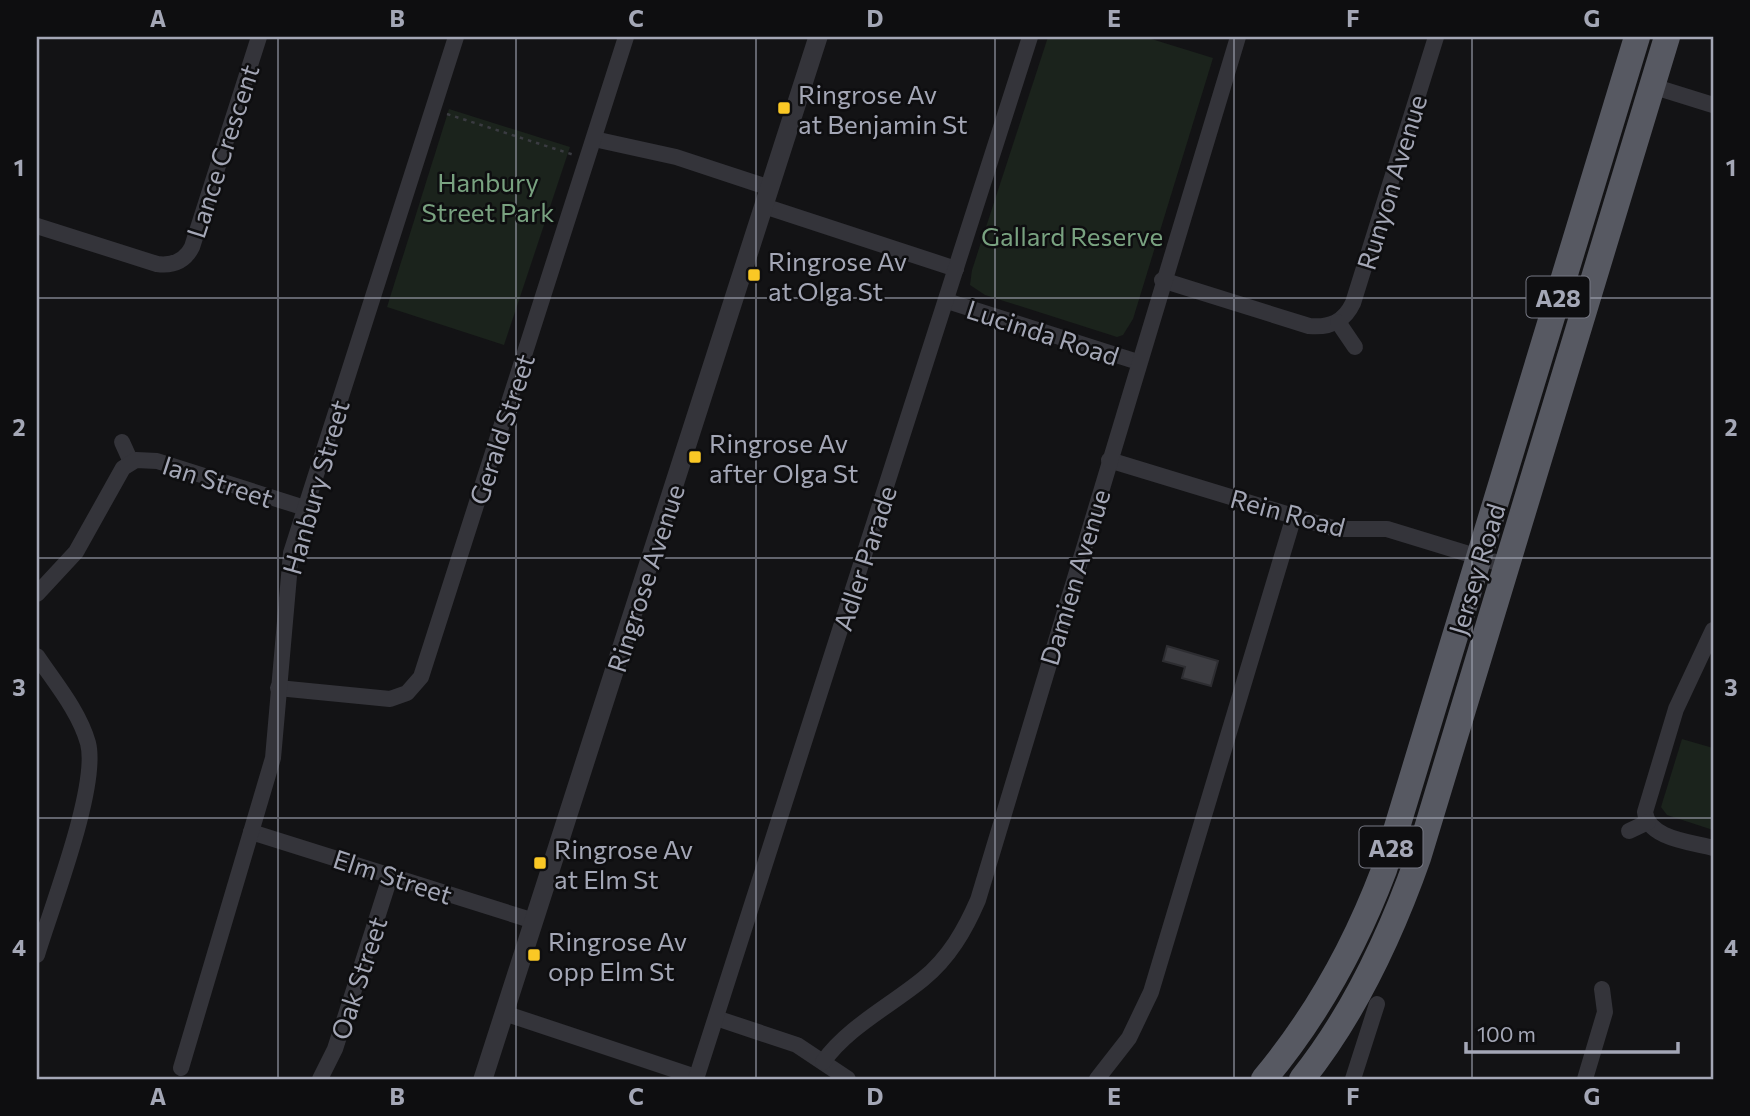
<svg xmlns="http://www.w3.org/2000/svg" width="1750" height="1116" viewBox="0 0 1750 1116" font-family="Commissioner,sans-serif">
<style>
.green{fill:#1b231c}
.building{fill:#3d3d42;stroke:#2d2d31;stroke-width:2}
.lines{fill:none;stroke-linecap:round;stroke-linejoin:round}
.path{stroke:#3a3b41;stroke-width:2.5;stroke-dasharray:3.5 5;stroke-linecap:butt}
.minor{stroke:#34343a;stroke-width:16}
.tertiary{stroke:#34343a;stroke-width:19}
.trunk{stroke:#575962;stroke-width:26}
.grid{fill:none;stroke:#a4a7b6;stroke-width:2;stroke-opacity:0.55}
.poi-dot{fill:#fac825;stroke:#0e0e10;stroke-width:2.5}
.labels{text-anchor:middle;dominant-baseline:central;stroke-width:5;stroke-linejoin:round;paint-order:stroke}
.shield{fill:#0e0e10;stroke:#777984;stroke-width:2}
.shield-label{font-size:24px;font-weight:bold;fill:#a4a7b6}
.poi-label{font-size:26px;fill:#a4a7b6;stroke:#0e0e10;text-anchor:start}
.street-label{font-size:26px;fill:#a4a7b6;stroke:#0e0e10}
.park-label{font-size:26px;fill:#79a280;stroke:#0e0e10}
.neatline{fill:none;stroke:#a4a7b6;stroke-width:2.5}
.grid-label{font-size:23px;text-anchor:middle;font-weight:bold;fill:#a4a7b6}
</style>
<rect width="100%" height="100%" fill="#131315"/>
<g class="green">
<polygon points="1048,37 1145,37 1213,58 1133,319 1123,335 1117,337 985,295 970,285 972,270"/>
<polygon points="449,109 570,147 504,345 387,307"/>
<polygon points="1682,739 1713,748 1713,830 1667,815 1661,807"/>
</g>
<polygon class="building" points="1167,646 1218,661 1211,686 1182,678 1185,667 1163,661"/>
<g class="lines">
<polyline class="path" points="447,114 574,155"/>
<g class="minor">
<polyline points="1652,86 1713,105"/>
<polyline points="594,139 676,157 770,188"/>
<polyline points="764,206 956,269"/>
<path d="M 37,226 L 157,264 C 173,266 185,261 192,247 L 259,37"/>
<path d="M 1162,280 L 1309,326 C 1330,328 1344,322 1353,303 L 1436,37"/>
<polyline points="947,301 1138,362"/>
<polyline points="1338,322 1355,347"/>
<polyline points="122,442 131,462"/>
<polyline points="1109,460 1336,529 1387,529 1508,566"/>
<polyline points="37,594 76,552 123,468 136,460 157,461 305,508"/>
<path d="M 1713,630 L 1676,709 L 1645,812 C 1648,839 1692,842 1713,848"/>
<path d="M 37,656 C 55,683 79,711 88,743 C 99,786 51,908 37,955"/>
<polyline points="278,688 390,699 407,693 421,677 626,37"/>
<polyline points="1629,831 1648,822"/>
<polyline points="251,832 534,921"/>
<polyline points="504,1013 696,1077"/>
<polyline points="716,1018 797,1045 848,1079"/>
<path d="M 823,1062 C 848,1027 890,1006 923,979 C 949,958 965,930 978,900 L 1238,37"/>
<polyline points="181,1068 273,758 291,553 456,37"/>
<polyline points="320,1079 335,1049 391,874"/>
<polyline points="696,1079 1030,37"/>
<polyline points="1097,1079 1129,1038 1151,992 1294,516"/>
<polyline points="1353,1079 1377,1004"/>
<polyline points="1585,1079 1605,1012 1602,989"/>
</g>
<polyline class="tertiary" points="483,1079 818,37"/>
<g class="trunk">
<path d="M 1264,1079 C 1315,1018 1356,944 1384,870 L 1637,37"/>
<path d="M 1302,1079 C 1354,1014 1390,937 1418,858 L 1667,37"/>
</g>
</g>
<path class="grid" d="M 278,37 L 278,1079M 516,37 L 516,1079M 756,37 L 756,1079M 995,37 L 995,1079M 1234,37 L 1234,1079M 1472,37 L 1472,1079M 37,298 L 1713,298M 37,558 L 1713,558M 37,818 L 1713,818"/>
<g class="poi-dot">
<rect x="777" y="101" width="14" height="14" rx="3.5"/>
<rect x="747" y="268" width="14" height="14" rx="3.5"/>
<rect x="688" y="450" width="14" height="14" rx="3.5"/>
<rect x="533" y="856" width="14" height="14" rx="3.5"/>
<rect x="527" y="948" width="14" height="14" rx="3.5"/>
</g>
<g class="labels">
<g class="shield">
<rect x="1526.5" y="276.5" width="63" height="41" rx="5"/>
<rect x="1359.5" y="826.5" width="63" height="41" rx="5"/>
</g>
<g class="shield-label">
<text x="1558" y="297">A28</text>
<text x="1391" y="847">A28</text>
</g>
<g class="poi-label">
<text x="798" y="93">Ringrose Av<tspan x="798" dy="30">at Benjamin St</tspan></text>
<text x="768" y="260">Ringrose Av<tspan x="768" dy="30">at Olga St</tspan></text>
<text x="709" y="442">Ringrose Av<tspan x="709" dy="30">after Olga St</tspan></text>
<text x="554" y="848">Ringrose Av<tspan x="554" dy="30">at Elm St</tspan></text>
<text x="548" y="940">Ringrose Av<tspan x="548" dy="30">opp Elm St</tspan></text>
</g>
<g class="street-label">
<text transform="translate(222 151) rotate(-72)">Lance Crescent</text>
<text transform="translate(1391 182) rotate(-73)">Runyon Avenue</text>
<text transform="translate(1043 332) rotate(18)">Lucinda Road</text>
<text transform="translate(501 429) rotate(-72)">Gerald Street</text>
<text transform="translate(218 481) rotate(18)">Ian Street</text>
<text transform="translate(315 487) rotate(-74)">Hanbury Street</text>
<text transform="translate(1288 512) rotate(15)">Rein Road</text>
<text transform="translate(864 558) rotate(-72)">Adler Parade</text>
<text transform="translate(1476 569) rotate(-73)">Jersey Road</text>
<text transform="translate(1074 577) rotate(-73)">Damien Avenue</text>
<text transform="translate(645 578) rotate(-72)">Ringrose Avenue</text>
<text transform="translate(393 876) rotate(18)">Elm Street</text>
<text transform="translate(358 978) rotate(-72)">Oak Street</text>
</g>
<g class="park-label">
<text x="488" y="181">Hanbury<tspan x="488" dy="30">Street Park</tspan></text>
<text x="1072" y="235">Gallard Reserve</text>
</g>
</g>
<rect width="1750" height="1116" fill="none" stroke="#0e0e10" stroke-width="77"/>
<path d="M1466 1042v10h212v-10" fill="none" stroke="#a4a7b6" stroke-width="3.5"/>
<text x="1477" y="1042" font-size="21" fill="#a4a7b6" stroke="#0e0e10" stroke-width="5" paint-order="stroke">100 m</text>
<rect x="38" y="38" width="1674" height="1040" class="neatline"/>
<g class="grid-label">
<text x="158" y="27">A</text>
<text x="397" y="27">B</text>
<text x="636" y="27">C</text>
<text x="875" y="27">D</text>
<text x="1114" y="27">E</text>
<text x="1353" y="27">F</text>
<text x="1592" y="27">G</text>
<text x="19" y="176">1</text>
<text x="1731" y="176">1</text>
<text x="19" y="436">2</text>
<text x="1731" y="436">2</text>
<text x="19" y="696">3</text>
<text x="1731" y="696">3</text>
<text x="19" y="956">4</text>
<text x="1731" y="956">4</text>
<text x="158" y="1105">A</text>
<text x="397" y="1105">B</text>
<text x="636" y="1105">C</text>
<text x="875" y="1105">D</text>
<text x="1114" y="1105">E</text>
<text x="1353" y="1105">F</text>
<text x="1592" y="1105">G</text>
</g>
</svg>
